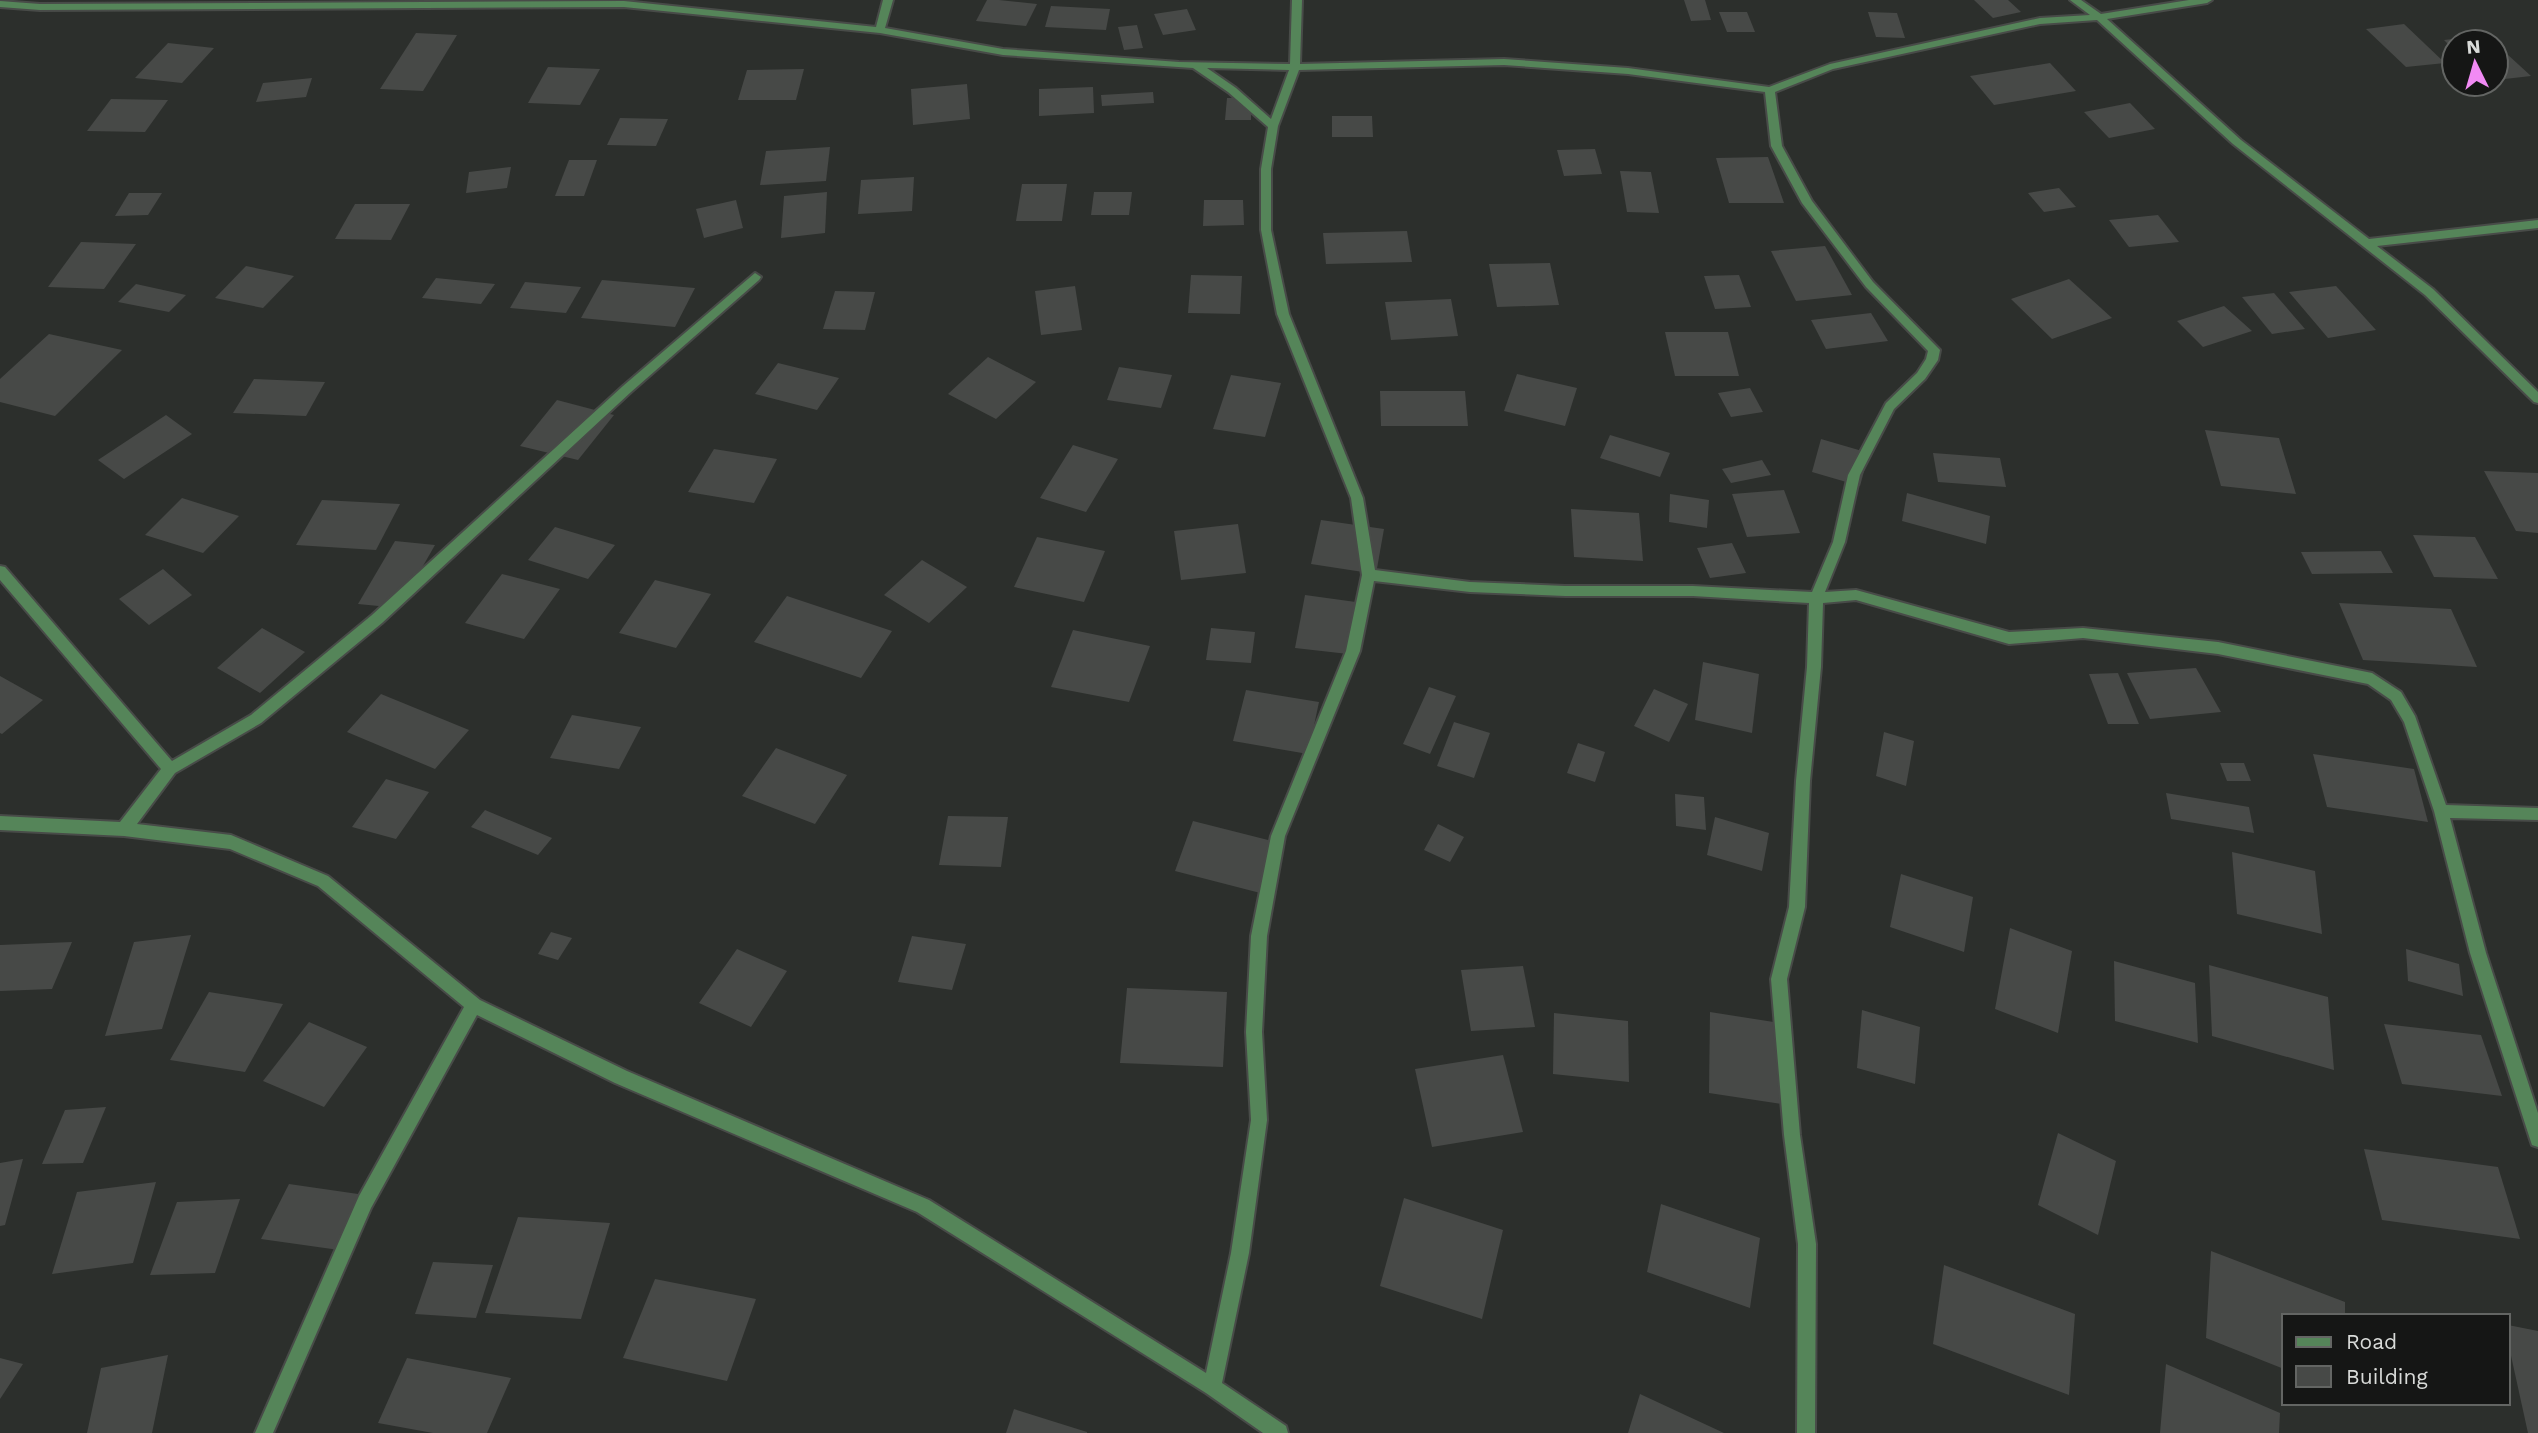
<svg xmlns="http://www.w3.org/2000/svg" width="2538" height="1433" viewBox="0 0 2538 1433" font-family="'Work Sans',sans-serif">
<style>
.building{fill:#474947}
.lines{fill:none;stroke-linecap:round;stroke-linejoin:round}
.street-casing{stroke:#484b48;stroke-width:4}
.street{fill:#558559;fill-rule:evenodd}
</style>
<rect width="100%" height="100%" fill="#2c2f2c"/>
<g class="building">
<polygon points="987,0 999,0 1037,4 1026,26 976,21"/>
<polygon points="1684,0 1705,0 1711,20 1691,21"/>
<polygon points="1974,0 2008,0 2021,12 1993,18"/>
<polygon points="1051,6 1110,9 1106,30 1045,27"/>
<polygon points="1187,9 1196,30 1163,35 1154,14"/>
<polygon points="1719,12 1747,12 1755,32 1727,32"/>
<polygon points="1868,12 1897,13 1905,38 1876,37"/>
<polygon points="2404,24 2445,63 2406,67 2366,29"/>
<polygon points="1137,25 1143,48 1124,50 1118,27"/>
<polygon points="416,33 457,35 423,91 380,89"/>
<polygon points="2487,35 2494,42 2454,42 2454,50 2444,40"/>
<polygon points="168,43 214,48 182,83 135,78"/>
<polygon points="2496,44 2531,76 2496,80"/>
<polygon points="2050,63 2076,91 1994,105 1970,76"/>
<polygon points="548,67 600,69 580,105 528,103"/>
<polygon points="804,69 796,100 738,100 747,70"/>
<polygon points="312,78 306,97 256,102 263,83"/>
<polygon points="967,84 970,119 913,125 911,89"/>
<polygon points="1093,87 1094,113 1039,116 1039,89"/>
<polygon points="1153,92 1154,103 1102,106 1101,95"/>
<polygon points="1227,98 1251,98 1251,120 1225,120"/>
<polygon points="111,99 168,100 145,132 87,131"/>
<polygon points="2130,103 2155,129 2109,138 2084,112"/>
<polygon points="1332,116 1372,116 1373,137 1332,137"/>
<polygon points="620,118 668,119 656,146 607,145"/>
<polygon points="830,147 826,181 760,185 766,151"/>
<polygon points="1595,149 1602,174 1564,176 1557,150"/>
<polygon points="1768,157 1784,203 1729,203 1716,158"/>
<polygon points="569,160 597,160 584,196 555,196"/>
<polygon points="511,167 507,188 466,193 469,172"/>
<polygon points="1620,171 1651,172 1659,213 1627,212"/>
<polygon points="914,177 912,211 858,214 861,180"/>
<polygon points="1022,184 1067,184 1062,221 1016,221"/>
<polygon points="2059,188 2076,207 2044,212 2028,193"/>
<polygon points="827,192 825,233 781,238 784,196"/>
<polygon points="1094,192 1132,192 1129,215 1091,215"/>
<polygon points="129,193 162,193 148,215 115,216"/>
<polygon points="736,200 743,228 704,238 696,209"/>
<polygon points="1204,200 1243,200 1244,225 1203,226"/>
<polygon points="355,204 410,204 391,240 335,239"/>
<polygon points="2158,215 2179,242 2129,247 2109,220"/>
<polygon points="1407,231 1412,262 1326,264 1323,233"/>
<polygon points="81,242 136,244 104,289 48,287"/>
<polygon points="1825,246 1852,295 1796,301 1771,251"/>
<polygon points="1550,263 1559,305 1497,307 1489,264"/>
<polygon points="246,266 294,276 263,308 215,298"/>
<polygon points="1191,275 1242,276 1240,314 1188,313"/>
<polygon points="1739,275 1751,307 1715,309 1704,276"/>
<polygon points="436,278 495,284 481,304 422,298"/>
<polygon points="2069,279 2112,318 2052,339 2011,299"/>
<polygon points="602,280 695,288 675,327 581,318"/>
<polygon points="525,282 581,287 566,313 510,308"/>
<polygon points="136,284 186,295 169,312 118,302"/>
<polygon points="1075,286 1082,330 1041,335 1035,291"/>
<polygon points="2336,286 2376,330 2328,338 2289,292"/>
<polygon points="835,291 875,292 865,330 823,329"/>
<polygon points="2274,293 2305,329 2272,334 2242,297"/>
<polygon points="1451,299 1458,336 1391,340 1385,302"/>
<polygon points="2224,306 2252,331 2203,347 2177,321"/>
<polygon points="1871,313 1888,341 1826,349 1811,320"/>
<polygon points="1665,332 1728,332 1739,376 1675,376"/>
<polygon points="49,334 122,350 55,416 0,402 0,379"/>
<polygon points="988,357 1036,382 996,419 948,394"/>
<polygon points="778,363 839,378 817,410 755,394"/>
<polygon points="1119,367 1172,375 1161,408 1107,400"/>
<polygon points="1517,374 1577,388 1565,426 1504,411"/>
<polygon points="1231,375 1281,383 1265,437 1213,429"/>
<polygon points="254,379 325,382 306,416 233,413"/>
<polygon points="1750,388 1763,412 1731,417 1718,393"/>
<polygon points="1380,391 1465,391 1468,426 1381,426"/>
<polygon points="557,400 614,415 578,460 520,446"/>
<polygon points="166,415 192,434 124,479 98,460"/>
<polygon points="2205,430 2279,438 2296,494 2221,486"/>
<polygon points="1610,435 1670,453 1660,477 1600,458"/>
<polygon points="1821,439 1869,453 1860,486 1812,472"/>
<polygon points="1073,445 1118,459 1086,512 1040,498"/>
<polygon points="714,449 777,459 754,503 688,492"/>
<polygon points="1933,453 2000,458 2006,487 1938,482"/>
<polygon points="1762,460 1771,475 1731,483 1722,469"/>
<polygon points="2484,471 2538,473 2538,533 2516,531"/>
<polygon points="1784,490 1800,533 1747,537 1732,494"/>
<polygon points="1907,493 1990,516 1986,544 1902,521"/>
<polygon points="1670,494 1709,500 1707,528 1669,522"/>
<polygon points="182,498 239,516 203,553 145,535"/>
<polygon points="322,500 400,504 376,550 296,545"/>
<polygon points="1571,509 1639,513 1643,561 1574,557"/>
<polygon points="1321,520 1384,529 1376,574 1311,564"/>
<polygon points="1238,524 1246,573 1181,580 1174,531"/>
<polygon points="555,527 615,545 588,579 528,560"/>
<polygon points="2413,535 2475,537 2498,579 2434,577"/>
<polygon points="1037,537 1105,551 1084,602 1014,587"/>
<polygon points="395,541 435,545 399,608 358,604"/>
<polygon points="1732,543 1746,573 1710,578 1697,548"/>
<polygon points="2381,551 2393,573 2312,574 2301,552"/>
<polygon points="922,560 967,587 929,623 884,595"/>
<polygon points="163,569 192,595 149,625 119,599"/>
<polygon points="502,574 560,589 524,639 465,623"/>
<polygon points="655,580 711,594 676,648 619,633"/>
<polygon points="1305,595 1363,603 1357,655 1295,648"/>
<polygon points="787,596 892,631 861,678 754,642"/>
<polygon points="2339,603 2451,609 2477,667 2363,660"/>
<polygon points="262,628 305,652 260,693 217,668"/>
<polygon points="1211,628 1255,632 1251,663 1206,660"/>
<polygon points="1073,630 1150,646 1129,702 1051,687"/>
<polygon points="1703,662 1759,674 1752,733 1695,720"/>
<polygon points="2196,668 2221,712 2150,719 2127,673"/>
<polygon points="2118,673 2139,724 2108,724 2089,674"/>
<polygon points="0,676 43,700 2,734 0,733"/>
<polygon points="1429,687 1456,696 1430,754 1403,744"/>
<polygon points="1654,689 1688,704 1669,742 1634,726"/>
<polygon points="1246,690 1319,702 1308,754 1233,741"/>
<polygon points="381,694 469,730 435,769 347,732"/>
<polygon points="572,715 641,727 619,769 550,758"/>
<polygon points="1454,722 1490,733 1474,778 1437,766"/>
<polygon points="1884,732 1914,741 1906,786 1876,776"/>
<polygon points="1578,743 1605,752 1595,782 1567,773"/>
<polygon points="776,748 847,775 815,824 742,796"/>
<polygon points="2313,754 2414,769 2428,822 2327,807"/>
<polygon points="2220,763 2244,763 2251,781 2227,781"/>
<polygon points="386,779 429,792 396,839 352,827"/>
<polygon points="2166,793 2249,807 2254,833 2171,819"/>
<polygon points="1675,794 1704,797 1706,830 1676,826"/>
<polygon points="485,810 552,838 538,855 471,827"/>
<polygon points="948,816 1008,817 1001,867 939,865"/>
<polygon points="1715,817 1769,833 1762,871 1707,855"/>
<polygon points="1193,821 1284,844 1268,895 1175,871"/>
<polygon points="1438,824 1464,837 1450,862 1424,850"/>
<polygon points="2232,852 2315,871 2322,934 2237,914"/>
<polygon points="1901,874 1973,897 1964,952 1890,927"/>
<polygon points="2010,928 2072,951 2058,1033 1995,1009"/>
<polygon points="551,932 572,938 558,960 538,954"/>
<polygon points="191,935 162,1029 105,1036 134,942"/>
<polygon points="912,936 966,944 952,990 898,982"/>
<polygon points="72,942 52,989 0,991 0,945"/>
<polygon points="737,949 787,971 751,1027 699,1003"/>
<polygon points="2406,949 2459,964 2463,996 2408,981"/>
<polygon points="2114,961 2195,983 2198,1043 2115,1021"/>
<polygon points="2209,965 2328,997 2334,1070 2212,1036"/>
<polygon points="1523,966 1535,1027 1471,1031 1461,970"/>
<polygon points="1127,988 1227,992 1223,1067 1120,1063"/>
<polygon points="209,992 283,1004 245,1072 170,1060"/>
<polygon points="1862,1010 1920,1027 1915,1084 1857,1068"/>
<polygon points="1710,1012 1786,1024 1789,1105 1709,1093"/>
<polygon points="1554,1013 1628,1021 1629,1082 1553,1074"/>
<polygon points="309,1022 367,1047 324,1107 263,1081"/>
<polygon points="2384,1024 2481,1035 2502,1096 2402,1084"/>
<polygon points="1503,1055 1523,1132 1432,1147 1415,1069"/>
<polygon points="106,1107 83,1163 42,1164 65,1110"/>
<polygon points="2058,1133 2116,1161 2098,1235 2038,1205"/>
<polygon points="2364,1149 2498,1167 2520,1239 2382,1220"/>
<polygon points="23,1159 5,1225 0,1226 0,1163"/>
<polygon points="156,1182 133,1263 52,1274 77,1192"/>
<polygon points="289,1184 365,1195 339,1250 261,1239"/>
<polygon points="1404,1198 1503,1230 1482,1319 1380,1286"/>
<polygon points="240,1199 215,1273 150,1275 177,1202"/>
<polygon points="1661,1204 1760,1238 1750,1308 1647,1272"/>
<polygon points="518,1217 610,1223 581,1319 485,1313"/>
<polygon points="2211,1251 2345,1302 2345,1316 2284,1316 2284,1369 2206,1338"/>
<polygon points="433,1262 493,1265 476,1318 415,1314"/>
<polygon points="1944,1265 2075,1314 2069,1395 1933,1344"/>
<polygon points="655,1279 756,1299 727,1381 623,1358"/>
<polygon points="2508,1325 2538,1331 2538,1433 2528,1433 2508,1342"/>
<polygon points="168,1355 152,1433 87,1433 101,1368"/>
<polygon points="0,1358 23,1364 0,1399"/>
<polygon points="407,1358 511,1378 487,1433 433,1433 378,1423"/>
<polygon points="2166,1364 2280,1413 2279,1433 2160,1433"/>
<polygon points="1640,1394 1724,1433 1628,1433"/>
<polygon points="1014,1409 1087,1432 1087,1433 1006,1433"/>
</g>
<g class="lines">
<g class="street-casing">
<path id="street" d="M 883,0 L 893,0 L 885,28 L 1003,49 L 1179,62 L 1290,64 L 1292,0 L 1302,0 L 1300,64 L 1504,59 L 1628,68 L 1769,87 L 1830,64 L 2040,18 L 2090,15 L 2070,0 L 2081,0 L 2101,14 L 2189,0 L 2212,0 L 2207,3 L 2107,19 L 2241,140 L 2369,239 L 2538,220 L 2538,228 L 2377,246 L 2433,289 L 2538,392 L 2538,403 L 2534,402 L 2425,295 L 2233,144 L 2097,20 L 2040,24 L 1833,69 L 1775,92 L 1782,146 L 1812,201 L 1873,282 L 1940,350 L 1938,360 L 1925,379 L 1894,409 L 1860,475 L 1845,542 L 1825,592 L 1856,590 L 2009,632 L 2083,628 L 2218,642 L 2372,673 L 2401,692 L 2415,716 L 2446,805 L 2538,808 L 2538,820 L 2450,818 L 2486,953 L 2538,1113 L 2538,1147 L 2532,1145 L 2530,1139 L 2470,953 L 2434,811 L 2404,722 L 2391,700 L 2368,684 L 2218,654 L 2083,638 L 2009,644 L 1856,600 L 1823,603 L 1821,667 L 1810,781 L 1805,907 L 1787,979 L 1800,1135 L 1816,1244 L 1815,1433 L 1797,1433 L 1798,1244 L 1784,1135 L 1771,979 L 1789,907 L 1796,781 L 1807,667 L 1809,603 L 1693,596 L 1565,596 L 1470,592 L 1374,581 L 1360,651 L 1285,836 L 1267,936 L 1262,1032 L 1267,1120 L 1249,1253 L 1222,1383 L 1286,1426 L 1288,1433 L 1263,1433 L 1206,1393 L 917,1212 L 615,1083 L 477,1015 L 371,1208 L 273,1433 L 255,1433 L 359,1196 L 464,1007 L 318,886 L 230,849 L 124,836 L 0,830 L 0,816 L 120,822 L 161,769 L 0,580 L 0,566 L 5,567 L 172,761 L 251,715 L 372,615 L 623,386 L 755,273 L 761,277 L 759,280 L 631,392 L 382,623 L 261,723 L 175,773 L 137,824 L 231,835 L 328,876 L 480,1000 L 627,1071 L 929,1200 L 1206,1373 L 1231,1253 L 1251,1120 L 1246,1032 L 1251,936 L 1271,836 L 1346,651 L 1362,575 L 1351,498 L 1277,314 L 1261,230 L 1261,169 L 1268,127 L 1228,92 L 1193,68 L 1003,55 L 880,33 L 624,7 L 40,10 L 0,7 L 0,1 L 40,4 L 624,1 L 876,27 ZM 1504,65 L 1628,74 L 1765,92 L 1771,146 L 1802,203 L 1866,287 L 1928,351 L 1926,359 L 1917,373 L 1886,403 L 1848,475 L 1833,542 L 1812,592 L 1693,586 L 1565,586 L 1470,582 L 1375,570 L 1363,498 L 1289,314 L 1271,230 L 1271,169 L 1278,126 L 1299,70 ZM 1207,68 L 1289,70 L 1271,119 L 1236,88 Z"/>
</g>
<use href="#street" class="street"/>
</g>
<rect x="2282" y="1314" width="228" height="91" fill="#151615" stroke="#636563" stroke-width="2"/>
<rect x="2296" y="1337" width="35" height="10" fill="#558559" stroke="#636563" stroke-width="2"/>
<text x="2346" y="1349" font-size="21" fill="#d9dbd9">Road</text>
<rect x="2296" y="1366" width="35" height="21" fill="#474947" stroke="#636563" stroke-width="2"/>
<text x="2346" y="1384" font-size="21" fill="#d9dbd9">Building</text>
<g transform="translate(2475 63) rotate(355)"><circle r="33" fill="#151615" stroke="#636563" stroke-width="2"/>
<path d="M0-5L12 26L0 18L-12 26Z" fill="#f18af4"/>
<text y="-10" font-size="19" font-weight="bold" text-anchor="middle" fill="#d9dbd9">N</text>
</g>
</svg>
